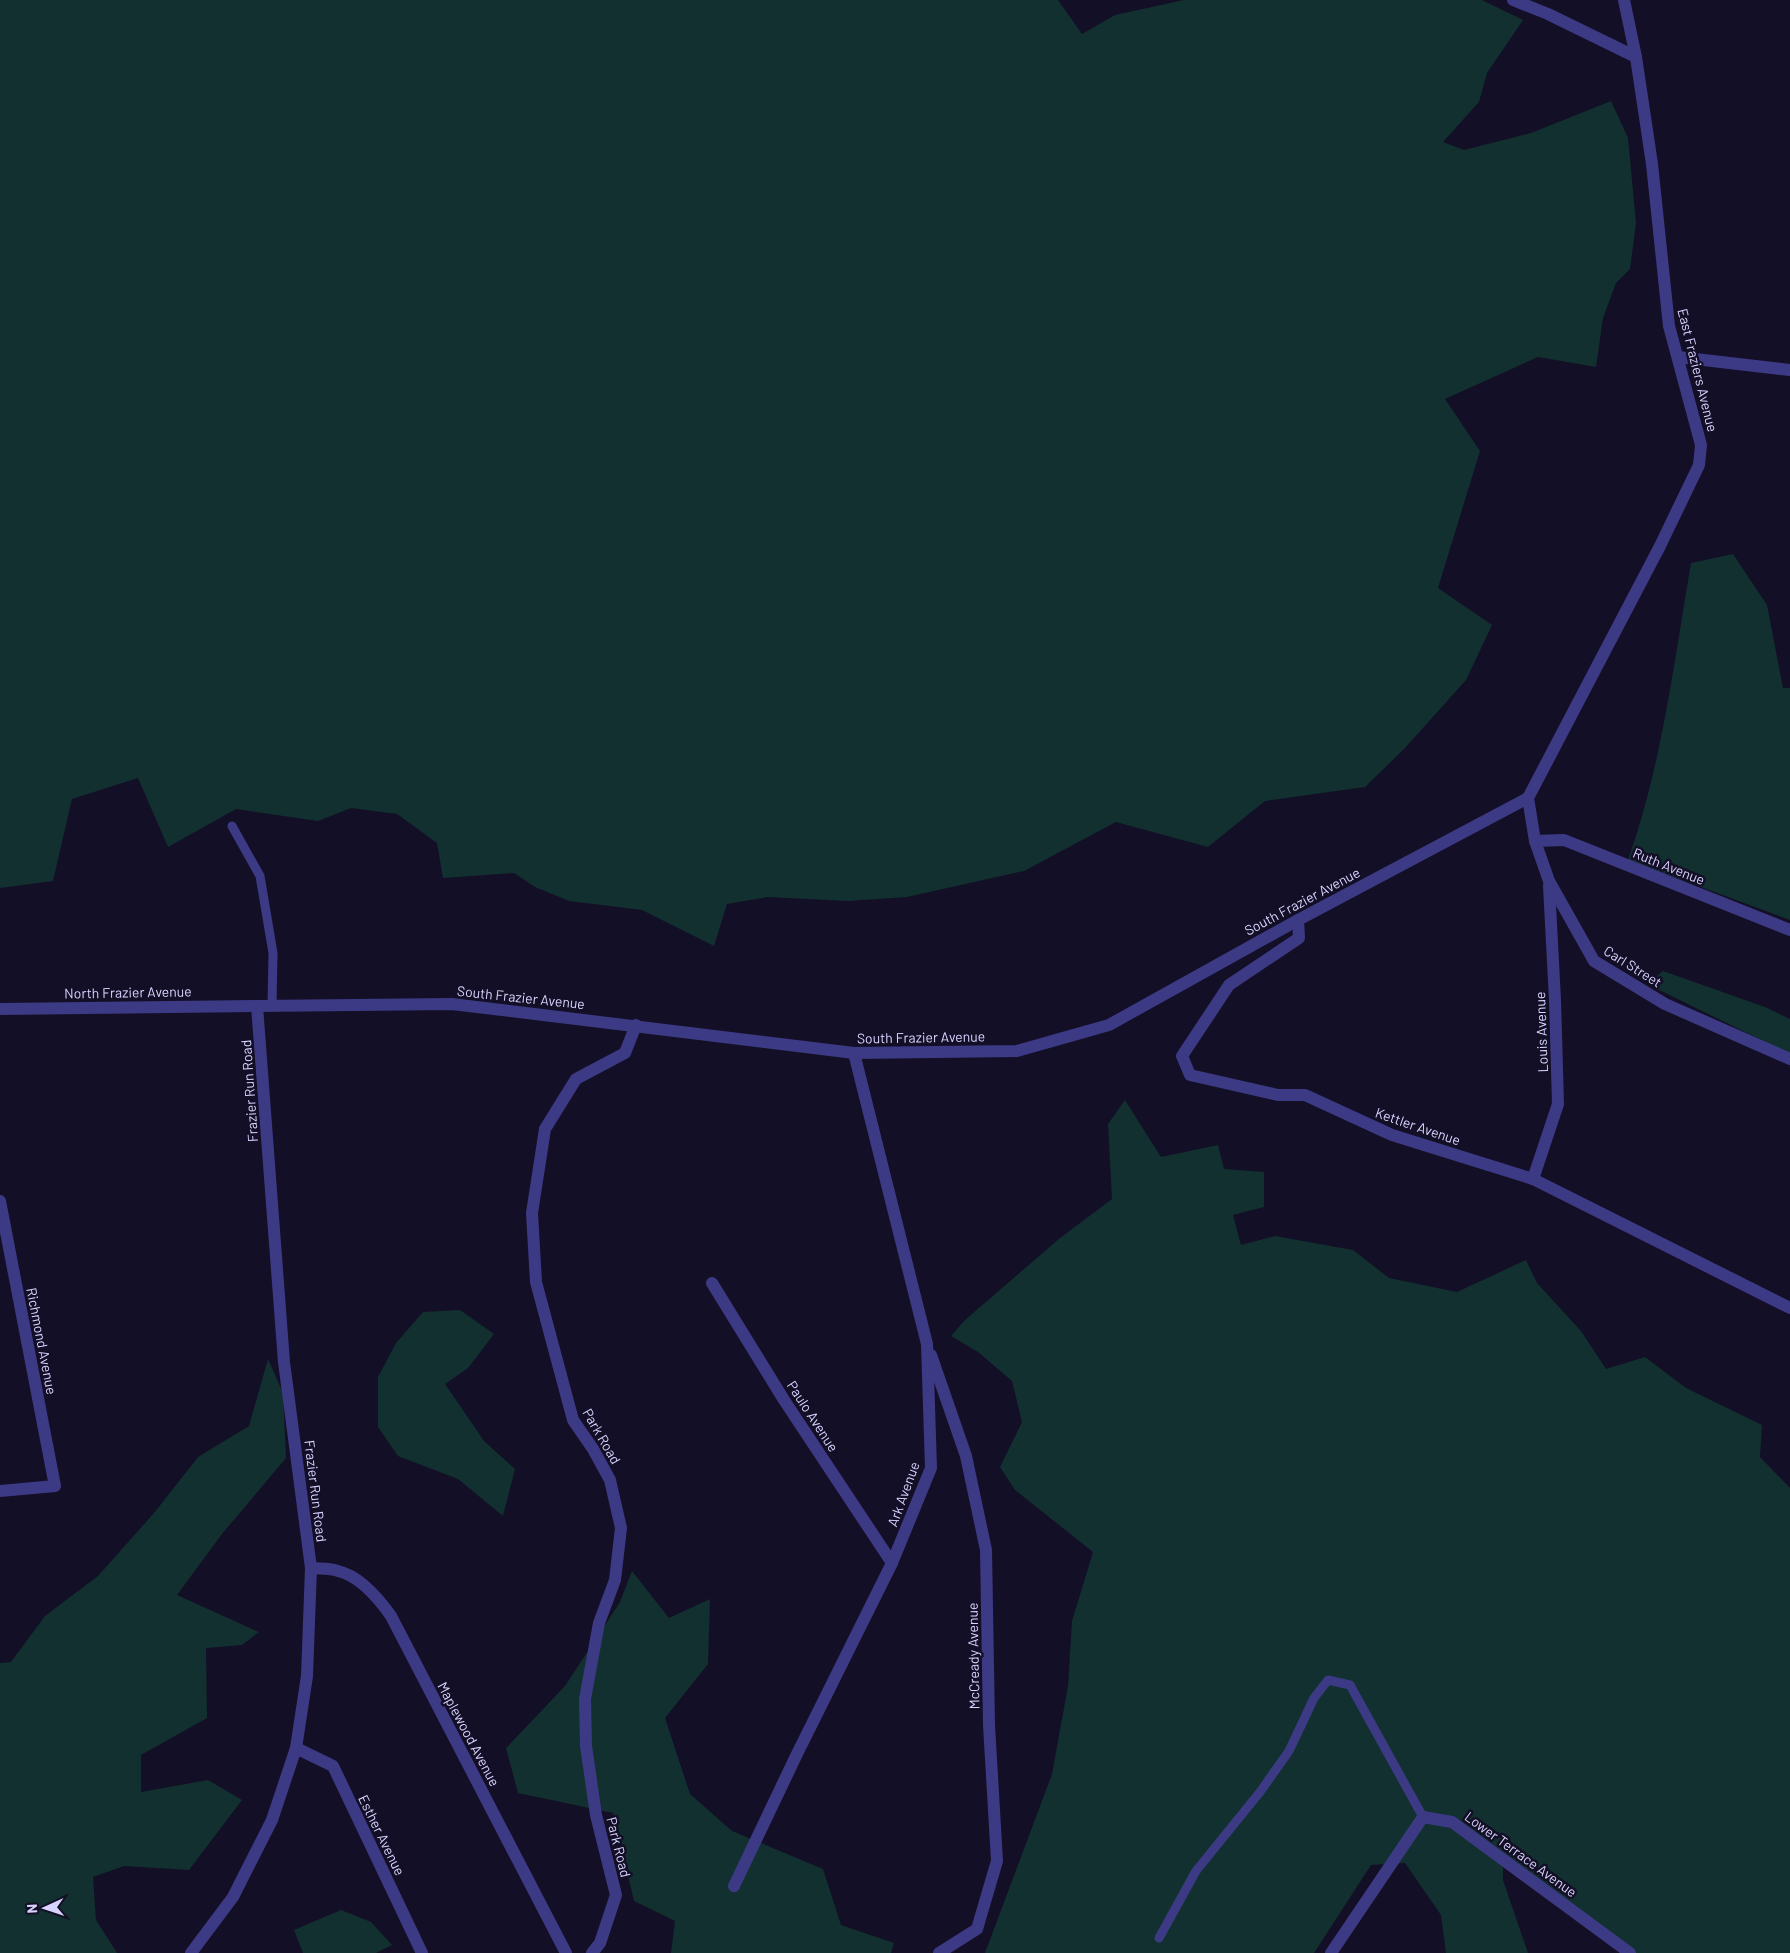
<svg xmlns="http://www.w3.org/2000/svg" width="1790" height="1953" viewBox="0 0 1790 1953" font-family="Barlow,sans-serif">
<style>
.green{fill:#12302f}
.lines{fill:none;stroke-linecap:round;stroke-linejoin:round}
.service{stroke:#3d3a85;stroke-width:9}
.minor{stroke:#3d3a85;stroke-width:12}
.tertiary{stroke:#3d3a85;stroke-width:12}
.labels{text-anchor:middle;dominant-baseline:central;stroke-width:5;stroke-linejoin:round;paint-order:stroke}
.street-label{font-size:14px;fill:#d9d4ff;stroke:#130f26}
</style>
<rect width="100%" height="100%" fill="#130f26"/>
<g class="green">
<polygon points="0,0 1058,0 1082,34 1115,15 1184,0 1482,0 1523,20 1487,73 1479,102 1443,142 1464,150 1531,133 1611,101 1628,138 1636,223 1630,269 1616,283 1603,318 1596,367 1538,357 1445,399 1480,451 1438,588 1492,625 1466,680 1405,748 1365,787 1265,801 1208,847 1116,822 1024,871 907,897 848,901 768,897 727,904 714,946 642,910 569,901 535,887 514,873 443,878 437,843 397,814 351,808 318,821 236,809 168,847 138,778 72,799 53,881 0,888"/>
<path d="M 1733,554 L 1767,605 L 1783,688 L 1790,688 L 1790,920 L 1628,860 C 1662,764 1674,662 1691,563 Z"/>
<polygon points="1663,971 1765,1007 1790,1019 1790,1054 1647,984"/>
<polygon points="1125,1100 1161,1157 1218,1145 1224,1169 1264,1172 1264,1207 1233,1215 1241,1245 1275,1236 1353,1250 1389,1278 1457,1292 1526,1260 1537,1283 1581,1331 1606,1369 1645,1357 1686,1388 1762,1425 1760,1457 1790,1488 1790,1953 1632,1953 1503,1856 1503,1880 1528,1953 1446,1953 1441,1915 1405,1863 1371,1865 1314,1953 985,1953 1052,1774 1068,1686 1072,1621 1093,1552 1015,1490 1000,1467 1022,1422 1012,1381 978,1352 951,1336 965,1320 1060,1238 1112,1199 1108,1124"/>
<polygon points="460,1310 494,1334 468,1368 445,1384 484,1441 515,1469 503,1516 458,1479 398,1456 378,1427 378,1377 396,1343 423,1312"/>
<polygon points="268,1359 283,1393 286,1458 222,1534 177,1595 259,1632 242,1645 206,1648 207,1718 141,1755 141,1792 208,1780 242,1800 189,1870 124,1866 93,1877 96,1920 117,1953 0,1953 0,1663 11,1662 45,1616 98,1576 154,1513 198,1457 249,1426"/>
<polygon points="632,1571 669,1618 710,1599 708,1664 665,1718 690,1794 732,1831 823,1869 841,1925 894,1943 891,1953 671,1953 675,1921 634,1901 613,1813 518,1793 506,1748 565,1686 620,1602"/>
<polygon points="341,1910 371,1922 392,1945 376,1953 303,1953 294,1930"/>
</g>
<g class="lines">
<g class="service">
<polyline points="232,826 260,876 273,953 272,1006"/>
<polyline points="1159,1938 1196,1871 1260,1792 1289,1751 1314,1698 1328,1680 1350,1685 1423,1817"/>
</g>
<g class="minor">
<polyline points="1513,0 1548,14 1636,57"/>
<polyline points="1678,357 1790,370"/>
<polyline points="1528,798 1535,841 1549,881 1594,961 1665,1004 1790,1059"/>
<polyline points="1535,841 1564,840 1790,930"/>
<polyline points="1298,920 1299,938 1229,985 1182,1056 1190,1075 1278,1095 1305,1095 1392,1135 1533,1179 1790,1308"/>
<polyline points="0,1009 257,1006"/>
<polyline points="1533,1179 1558,1104 1555,1000 1549,886"/>
<polyline points="0,1201 55,1486 0,1491"/>
<polyline points="712,1283 784,1400 892,1563"/>
<polyline points="931,1355 966,1456 986,1550 989,1725 997,1861 977,1929 939,1953"/>
<path d="M 311,1568 C 320,1569 330,1568 338,1571 C 360,1576 379,1599 391,1616 L 566,1953"/>
<polyline points="296,1748 333,1766 422,1953"/>
<polyline points="734,1886 796,1756 892,1563 931,1468 927,1344 854,1053"/>
<polyline points="592,1953 600,1943 616,1895 596,1815 586,1746 585,1699 599,1623 615,1580 621,1528 610,1480 593,1449 573,1420 536,1282 532,1213 545,1129 576,1079 625,1053 636,1025"/>
<polyline points="1331,1953 1423,1817 1452,1822 1630,1953"/>
</g>
<polyline class="tertiary" points="191,1953 233,1897 272,1820 296,1748 307,1676 311,1568 284,1362 257,1006 452,1004 854,1053 1017,1051 1109,1025 1298,920 1528,798 1660,546 1699,465 1701,445 1669,326 1652,164 1636,57 1624,0"/>
</g>
<g class="labels">
<g class="street-label">
<text transform="translate(1698 370) rotate(76)">East Fraziers Avenue</text>
<text transform="translate(1669 866) rotate(22)">Ruth Avenue</text>
<text transform="translate(1302 901) rotate(-28)">South Frazier Avenue</text>
<text transform="translate(1633 966) rotate(32)">Carl Street</text>
<text transform="translate(128 992) rotate(-1)">North Frazier Avenue</text>
<text transform="translate(521 997) rotate(6)">South Frazier Avenue</text>
<text transform="translate(1541 1032) rotate(-92)">Louis Avenue</text>
<text transform="translate(921 1037) rotate(-1)">South Frazier Avenue</text>
<text transform="translate(249 1091) rotate(-94)">Frazier Run Road</text>
<text transform="translate(1418 1126) rotate(19)">Kettler Avenue</text>
<text transform="translate(42 1341) rotate(79)">Richmond Avenue</text>
<text transform="translate(813 1416) rotate(57)">Paulo Avenue</text>
<text transform="translate(602 1436) rotate(60)">Park Road</text>
<text transform="translate(316 1491) rotate(83)">Frazier Run Road</text>
<text transform="translate(903 1494) rotate(-70)">Ark Avenue</text>
<text transform="translate(973 1656) rotate(-91)">McCready Avenue</text>
<text transform="translate(469 1734) rotate(62)">Maplewood Avenue</text>
<text transform="translate(382 1835) rotate(64)">Esther Avenue</text>
<text transform="translate(619 1847) rotate(76)">Park Road</text>
<text transform="translate(1521 1854) rotate(36)">Lower Terrace Avenue</text>
</g>
</g>
<g transform="translate(45 1908) rotate(267)" stroke="#130f26" stroke-width="4" paint-order="stroke">
<path d="M0-4L9 19L0 12L-9 19Z" fill="#d9d4ff"/>
<text y="-8" font-size="14" font-weight="bold" text-anchor="middle" fill="#d9d4ff">N</text>
</g>
</svg>
